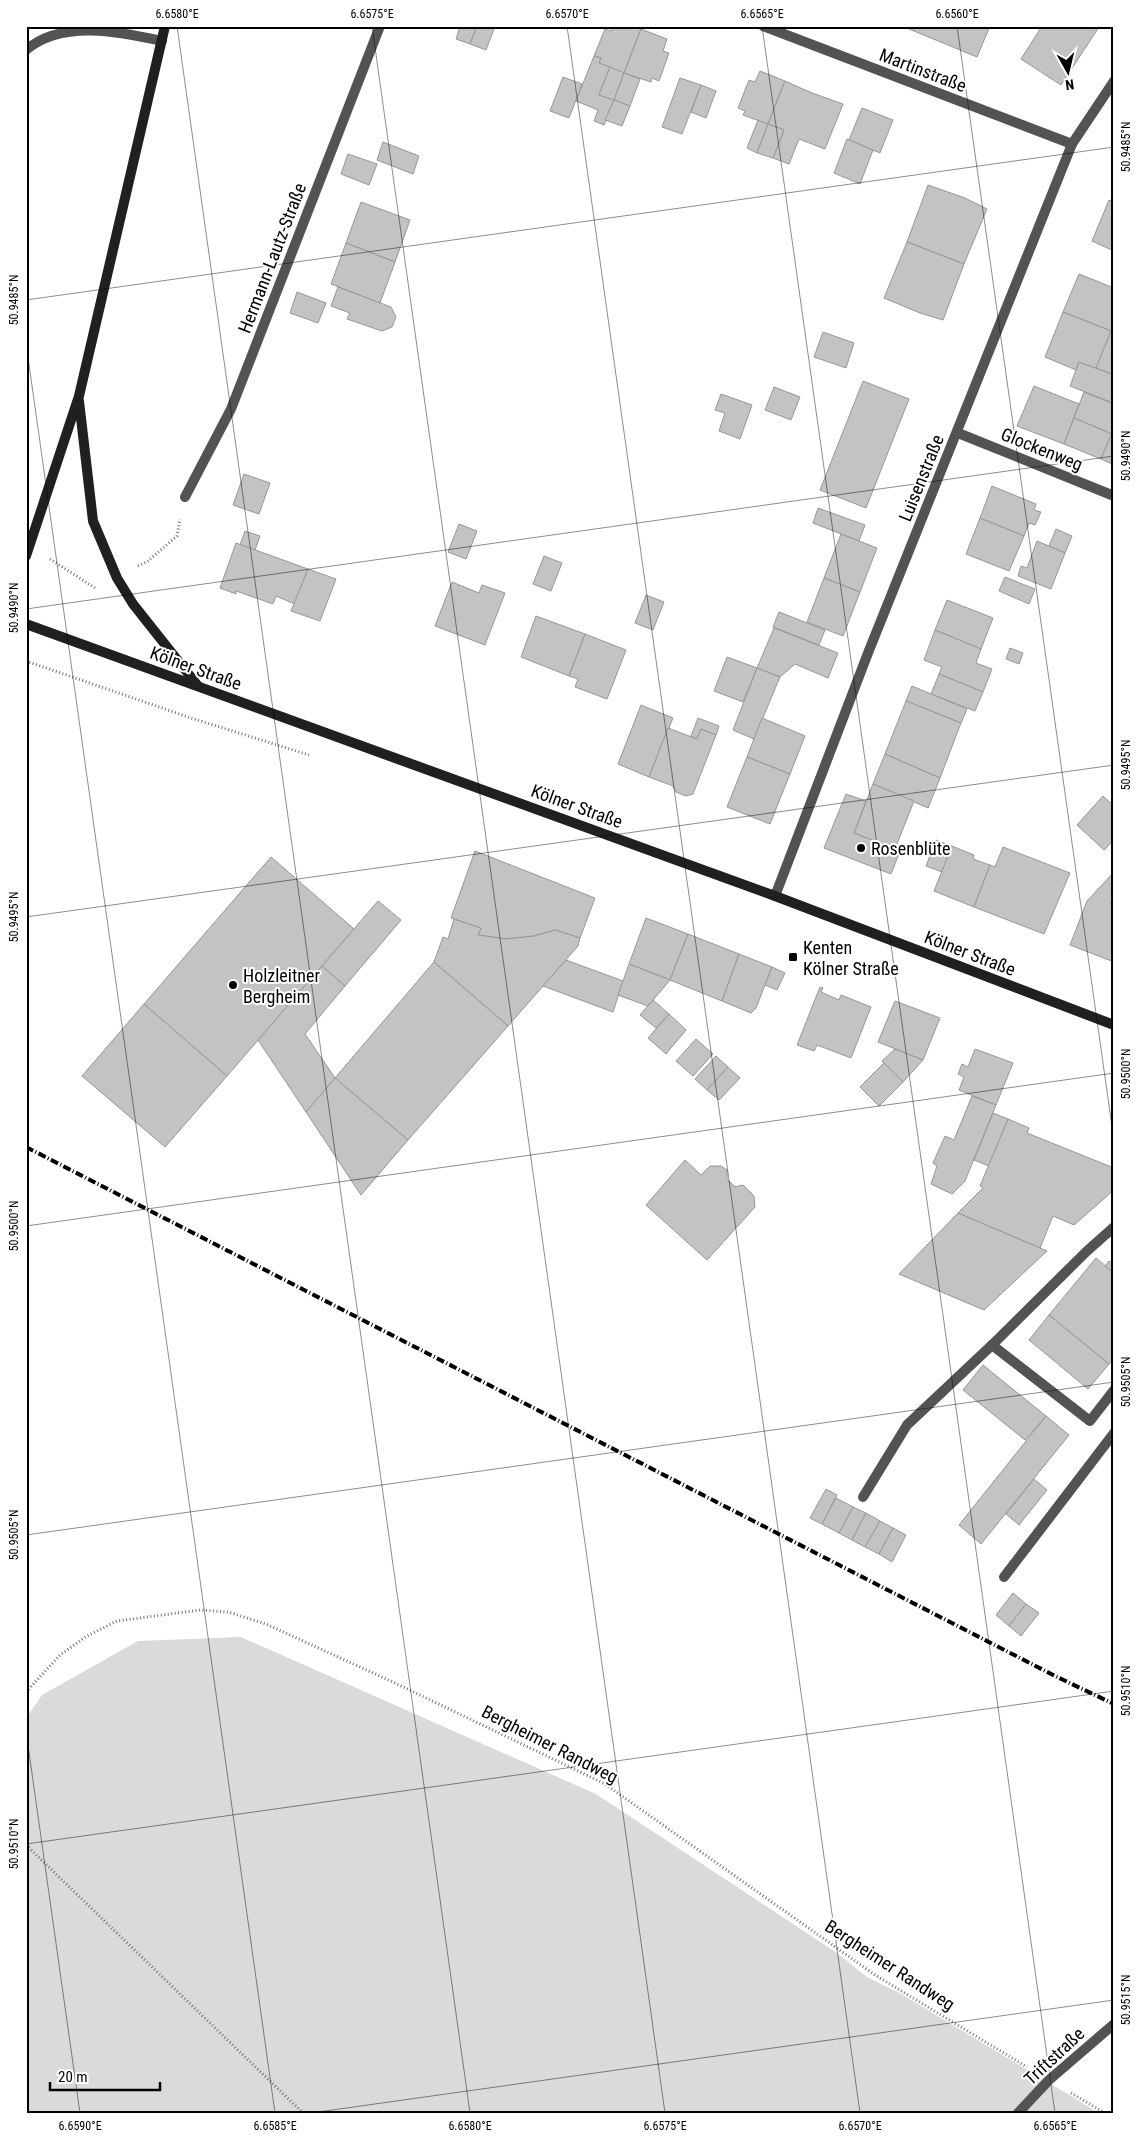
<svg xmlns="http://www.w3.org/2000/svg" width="1140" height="2139" viewBox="0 0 1140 2139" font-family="'Roboto Condensed',sans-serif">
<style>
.green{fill:#dadada}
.building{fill:#c3c3c3;stroke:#979797}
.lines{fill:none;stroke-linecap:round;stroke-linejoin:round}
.path{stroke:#757575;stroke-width:3;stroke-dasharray:1 2.5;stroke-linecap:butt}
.service{stroke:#535353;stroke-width:10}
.minor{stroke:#535353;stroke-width:10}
.secondary{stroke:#202020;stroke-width:10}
.rail{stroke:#000;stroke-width:4;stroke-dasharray:8 2.5 1 2.5;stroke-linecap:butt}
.ticks{fill:none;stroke:#000;stroke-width:1;stroke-opacity:0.45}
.poi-dot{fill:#000;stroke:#fff;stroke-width:2}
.labels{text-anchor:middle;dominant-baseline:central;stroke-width:4;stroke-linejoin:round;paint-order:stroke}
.street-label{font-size:18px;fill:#000;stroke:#fff}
.poi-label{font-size:18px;fill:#000;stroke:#fff;text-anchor:start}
.neatline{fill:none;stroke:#000;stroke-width:2}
.ticks-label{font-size:12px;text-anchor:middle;fill:#000}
</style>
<rect width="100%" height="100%" fill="#fff"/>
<polygon class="green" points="241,1637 596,1794 837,1953 867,1977 901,1994 1099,2113 26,2113 26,1718 42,1695 138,1641"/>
<g class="building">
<polygon points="460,26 477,26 470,44 456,39"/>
<polygon points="477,26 495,26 486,50 470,44"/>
<polygon points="613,26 632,26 641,29 624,73 599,63 601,58 594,56 605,29 611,31"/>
<polygon points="910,26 990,26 977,57 909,29"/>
<polygon points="1042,26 1099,27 1061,85 1021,59"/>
<polygon points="641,29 667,39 663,51 669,53 659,81 652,78 651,82 624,73"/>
<polygon points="594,56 601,58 599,63 610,67 599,95 614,100 604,125 594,121 598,110 576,101"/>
<polygon points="610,67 624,73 614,100 599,95"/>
<polygon points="760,71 785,81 768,124 743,115 745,111 738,108 749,80 755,82"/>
<polygon points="624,73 640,79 630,106 614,100"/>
<polygon points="563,77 582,84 569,118 550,111"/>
<polygon points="680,78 701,85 682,134 662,127"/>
<polygon points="785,81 812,93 843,104 825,149 799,139 789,164 773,158 784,130 768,124"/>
<polygon points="701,85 716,91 706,118 691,112"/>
<polygon points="614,100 630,106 622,126 605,120"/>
<polygon points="862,108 893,120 880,153 849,140"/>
<polygon points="758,120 768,124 757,153 747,148"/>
<polygon points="768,124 784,130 773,158 757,153"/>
<polygon points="847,139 873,150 860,184 834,173"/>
<polygon points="383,142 419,156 413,174 377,160"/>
<polygon points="348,154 377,164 369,185 341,174"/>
<polygon points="928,185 965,198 987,209 964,264 907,242"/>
<polygon points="1109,200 1114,202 1114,251 1092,241"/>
<polygon points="361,202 410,220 395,262 346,243"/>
<polygon points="907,242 964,264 943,320 920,313 884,298"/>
<polygon points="346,243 395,262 380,303 331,284"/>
<polygon points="1079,274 1114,288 1114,324 1111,331 1063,312"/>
<polygon points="338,287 391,307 396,317 392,327 382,331 347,319 350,313 331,306"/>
<polygon points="297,292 326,303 318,323 290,313"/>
<polygon points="1063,312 1111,331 1096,369 1079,362 1076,370 1045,357"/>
<polygon points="1111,331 1114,333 1114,375 1096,368"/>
<polygon points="823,332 854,343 846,368 814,357"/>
<polygon points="1079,362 1114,375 1113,403 1070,386"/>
<polygon points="863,381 909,399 866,508 820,490"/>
<polygon points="1034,386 1079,404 1064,444 1017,426"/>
<polygon points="774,387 800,397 791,420 765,410"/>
<polygon points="1084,392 1114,404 1114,428 1112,434 1074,418"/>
<polygon points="721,394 752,405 740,439 719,431 725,413 715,410"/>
<polygon points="1074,418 1112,434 1101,459 1064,444"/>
<polygon points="1114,428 1114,465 1101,459"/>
<polygon points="244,474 270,483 259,514 233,505"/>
<polygon points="992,486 1036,504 1034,510 1041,512 1035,525 1029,523 1024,536 980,518"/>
<polygon points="818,508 865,525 859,541 813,523"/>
<polygon points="980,518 1024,536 1009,571 966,554"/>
<polygon points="459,524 477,531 466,559 448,552"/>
<polygon points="1056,529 1072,536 1065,553 1049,546"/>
<polygon points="245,531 260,536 255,550 240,545"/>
<polygon points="841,534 877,548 860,592 824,578"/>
<polygon points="1037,541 1065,553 1051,589 1018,576 1021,566 1027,568"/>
<polygon points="236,543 308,569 295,604 276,596 273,604 236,591 236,594 220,588"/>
<polygon points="544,556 562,563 551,591 533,584"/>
<polygon points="308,569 336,579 320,621 291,611"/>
<polygon points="1005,577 1035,589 1029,604 999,591"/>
<polygon points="824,578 860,592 843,636 807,622"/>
<polygon points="452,582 479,593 482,585 505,593 485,645 435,626"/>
<polygon points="646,595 664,602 653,630 635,623"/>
<polygon points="947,600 993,618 981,649 935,630"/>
<polygon points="779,612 825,630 819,645 773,627"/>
<polygon points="536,616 585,634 569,676 521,657"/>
<polygon points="774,628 838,653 828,678 795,664 780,677 757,668"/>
<polygon points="935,630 981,649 976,663 992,669 983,692 939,674 942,667 924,660"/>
<polygon points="585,634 626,650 607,699 575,687 578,679 569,676"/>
<polygon points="1010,648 1023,653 1019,664 1006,659"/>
<polygon points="727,657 757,668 743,702 714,691"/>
<polygon points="757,668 780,677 754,739 733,730"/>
<polygon points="939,674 983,692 975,711 931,694"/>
<polygon points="912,686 967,709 961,723 906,701"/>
<polygon points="906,701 961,723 940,778 885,754"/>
<polygon points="641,705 673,718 649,777 618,764"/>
<polygon points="698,718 719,726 716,735 701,729 697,739 691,736"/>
<polygon points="762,718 805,736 790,774 747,757"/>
<polygon points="668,728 697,739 701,729 716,735 693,794 686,796 676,792 673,786 649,777"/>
<polygon points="885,754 940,778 928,808 873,784"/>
<polygon points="747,757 790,774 770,824 727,807"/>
<polygon points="873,784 914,801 895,849 854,833"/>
<polygon points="846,794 866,801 854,833 900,851 891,874 824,848"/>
<polygon points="1103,796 1114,806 1114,840 1104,850 1077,825"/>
<polygon points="936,840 952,846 942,872 926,866"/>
<polygon points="952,846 974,855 973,859 990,865 974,907 934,891"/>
<polygon points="1003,847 1070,873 1044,934 974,907 990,865 995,867"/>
<polygon points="475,851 595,898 580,938 555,930 534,936 506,939 478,935 481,928 451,918"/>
<polygon points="271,857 354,929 227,1076 144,1004"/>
<polygon points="1114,872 1114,898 1110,903 1114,905 1114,962 1070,945 1087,901"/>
<polygon points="378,901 401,920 345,986 322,966"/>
<polygon points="646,918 688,934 670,980 629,964"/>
<polygon points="454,919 481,928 478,935 506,939 534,936 555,930 580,938 578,946 508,1026 434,962 443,937 448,939"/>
<polygon points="688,934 739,954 722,1001 670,980"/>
<polygon points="739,954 772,967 756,1008 751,1013 722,1001"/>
<polygon points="566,960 623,981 613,1012 543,986"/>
<polygon points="434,962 508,1026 408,1140 335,1078"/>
<polygon points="629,964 670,980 648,1006 618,995"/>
<polygon points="322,966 345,986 305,1034 335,1078 306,1112 258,1040"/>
<polygon points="772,967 785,973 777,990 765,985"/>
<polygon points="820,987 823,988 821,992 839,1000 841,995 871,1007 851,1058 817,1045 814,1051 797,1045"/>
<polygon points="653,1000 669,1014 656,1028 640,1015"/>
<polygon points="895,1001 940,1018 923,1060 878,1042"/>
<polygon points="144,1004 227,1076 165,1147 82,1076"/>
<polygon points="669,1014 686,1030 666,1054 648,1038"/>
<polygon points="696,1039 713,1054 693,1076 676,1061"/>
<polygon points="895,1049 923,1060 903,1082 882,1061"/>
<polygon points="975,1049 1013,1063 996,1105 959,1090 964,1077 958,1074 962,1064 968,1067"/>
<polygon points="716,1056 728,1067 707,1090 695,1079"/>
<polygon points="884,1063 903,1082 879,1106 860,1087"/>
<polygon points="728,1067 740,1078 719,1100 707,1090"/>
<polygon points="335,1078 408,1140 361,1195 306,1112"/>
<polygon points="972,1096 996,1105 965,1181 952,1194 931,1184 937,1166 933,1163 945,1136 954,1140"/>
<polygon points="993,1113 1008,1119 989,1166 974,1160"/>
<polygon points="1008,1119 1029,1128 1027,1133 1114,1168 1114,1190 1074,1225 1053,1216 1040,1248 958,1213 983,1188 980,1186"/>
<polygon points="685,1160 701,1175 710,1166 721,1166 727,1170 727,1179 735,1187 743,1185 754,1196 755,1207 707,1260 646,1205"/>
<polygon points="958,1213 1047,1251 984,1310 899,1274"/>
<polygon points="1096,1258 1114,1273 1114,1358 1109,1364 1049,1315"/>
<polygon points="1109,1261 1114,1264 1114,1273 1105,1266"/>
<polygon points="1049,1315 1109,1364 1088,1389 1029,1340"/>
<polygon points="983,1365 1046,1416 1025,1440 963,1390"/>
<polygon points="1046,1416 1069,1435 981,1544 959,1525"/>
<polygon points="1034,1479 1047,1490 1019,1525 1006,1514"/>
<polygon points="826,1489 837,1495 822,1524 810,1518"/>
<polygon points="836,1498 853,1507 839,1533 822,1524"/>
<polygon points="853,1507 866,1513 852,1540 839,1533"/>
<polygon points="866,1513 880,1521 865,1547 852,1540"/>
<polygon points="880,1521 893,1528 879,1554 865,1547"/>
<polygon points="893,1528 906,1535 892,1562 879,1554"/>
<polygon points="1013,1593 1026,1604 1009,1626 996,1615"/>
<polygon points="1026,1604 1039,1613 1021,1636 1009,1626"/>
</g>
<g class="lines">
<g class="path">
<polyline points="50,559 95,588"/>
<polyline points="138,566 148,561 177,536 180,519"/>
<polyline points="26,661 191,718 309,755"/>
<polyline points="26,1692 60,1655 87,1636 117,1621 200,1610 228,1612 266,1624 395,1683 605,1784 875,1975 1027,2067"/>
<polyline points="26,1845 303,2113"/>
<polyline points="1071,2093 1105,2113"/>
</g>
<g class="service">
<path d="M 26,50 C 62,19 121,32 162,41"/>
<polyline points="1114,1227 1087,1251 992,1345 1090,1421 1114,1390"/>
<polyline points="863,1497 907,1425 992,1345"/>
<polyline points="1004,1577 1114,1433"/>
</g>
<g class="minor">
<polyline points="763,26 1072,144"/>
<polyline points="958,433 1114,496"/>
<polyline points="185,497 231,409 380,26"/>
<polyline points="775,896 868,653 1072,144 1114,81"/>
<polyline points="1018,2113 1049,2080 1114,2024"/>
</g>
<g class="secondary">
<polyline points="79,401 93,521 117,578 133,604 198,686"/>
<polyline points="26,556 79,396 165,26"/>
<polyline points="26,624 775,896 1114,1025"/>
</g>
<polyline class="rail" points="26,1147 1055,1676 1114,1704"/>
</g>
<path class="ticks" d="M 177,26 L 470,2113M 372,26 L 665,2113M 567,26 L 860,2113M 762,26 L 1055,2113M 957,26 L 1114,1141M 26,300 L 1114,147M 26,343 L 275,2113M 26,609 L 1114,456M 26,917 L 1114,765M 26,1226 L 1114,1073M 26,1535 L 1114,1382M 26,1731 L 80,2113M 26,1844 L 1114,1691M 311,2113 L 1114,2000"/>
<g class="poi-dot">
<circle cx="861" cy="848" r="5"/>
<rect x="788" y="952" width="10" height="10" rx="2.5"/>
<circle cx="233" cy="985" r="5"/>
</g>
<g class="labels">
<g class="street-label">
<text transform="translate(923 70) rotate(21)">Martinstraße</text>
<text transform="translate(272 258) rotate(-69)">Hermann-Lautz-Straße</text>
<text transform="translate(1042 449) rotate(22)">Glockenweg</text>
<text transform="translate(921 478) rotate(-68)">Luisenstraße</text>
<text transform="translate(196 668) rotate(20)">Kölner Straße</text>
<text transform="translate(577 806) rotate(20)">Kölner Straße</text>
<text transform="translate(970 953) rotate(21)">Kölner Straße</text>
<text transform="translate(550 1744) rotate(27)">Bergheimer Randweg</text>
<text transform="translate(890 1965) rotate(33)">Bergheimer Randweg</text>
<text transform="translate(1054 2056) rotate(-43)">Triftstraße</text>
</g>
<g class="poi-label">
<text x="871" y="848">Rosenblüte</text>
<text x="803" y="947">Kenten<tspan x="803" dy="21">Kölner Straße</tspan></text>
<text x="243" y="975">Holzleitner<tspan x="243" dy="21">Bergheim</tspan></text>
</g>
</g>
<rect width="1140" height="2139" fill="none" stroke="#ffffff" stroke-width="55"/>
<g transform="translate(1068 72) rotate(172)" stroke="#ffffff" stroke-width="4" paint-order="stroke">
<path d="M0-4L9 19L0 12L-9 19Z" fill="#000000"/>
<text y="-8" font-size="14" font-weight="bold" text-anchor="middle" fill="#000000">N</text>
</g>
<path d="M50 2082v8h110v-8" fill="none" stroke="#000000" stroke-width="2.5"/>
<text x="58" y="2082" font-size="15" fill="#000000" stroke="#ffffff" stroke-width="4" paint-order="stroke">20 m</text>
<rect x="28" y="28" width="1084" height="2084" class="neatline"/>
<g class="ticks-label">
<text x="177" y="18">6.6580°E</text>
<text x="372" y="18">6.6575°E</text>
<text x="567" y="18">6.6570°E</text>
<text x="762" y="18">6.6565°E</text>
<text x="957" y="18">6.6560°E</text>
<text transform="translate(1126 147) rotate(-90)" y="4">50.9485°N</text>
<text transform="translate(14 300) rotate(-90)" y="4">50.9485°N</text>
<text transform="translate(1126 456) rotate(-90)" y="4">50.9490°N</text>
<text transform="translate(14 608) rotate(-90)" y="4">50.9490°N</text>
<text transform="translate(1126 765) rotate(-90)" y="4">50.9495°N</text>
<text transform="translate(14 917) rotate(-90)" y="4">50.9495°N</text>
<text transform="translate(1126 1074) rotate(-90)" y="4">50.9500°N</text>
<text transform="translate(14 1226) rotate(-90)" y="4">50.9500°N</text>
<text transform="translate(1126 1382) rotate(-90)" y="4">50.9505°N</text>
<text transform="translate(14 1535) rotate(-90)" y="4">50.9505°N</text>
<text transform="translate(1126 1691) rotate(-90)" y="4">50.9510°N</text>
<text transform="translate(14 1844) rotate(-90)" y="4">50.9510°N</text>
<text transform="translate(1126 2000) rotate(-90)" y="4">50.9515°N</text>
<text x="80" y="2130">6.6590°E</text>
<text x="275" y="2130">6.6585°E</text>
<text x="470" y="2130">6.6580°E</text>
<text x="665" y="2130">6.6575°E</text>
<text x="860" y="2130">6.6570°E</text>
<text x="1055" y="2130">6.6565°E</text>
</g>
</svg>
